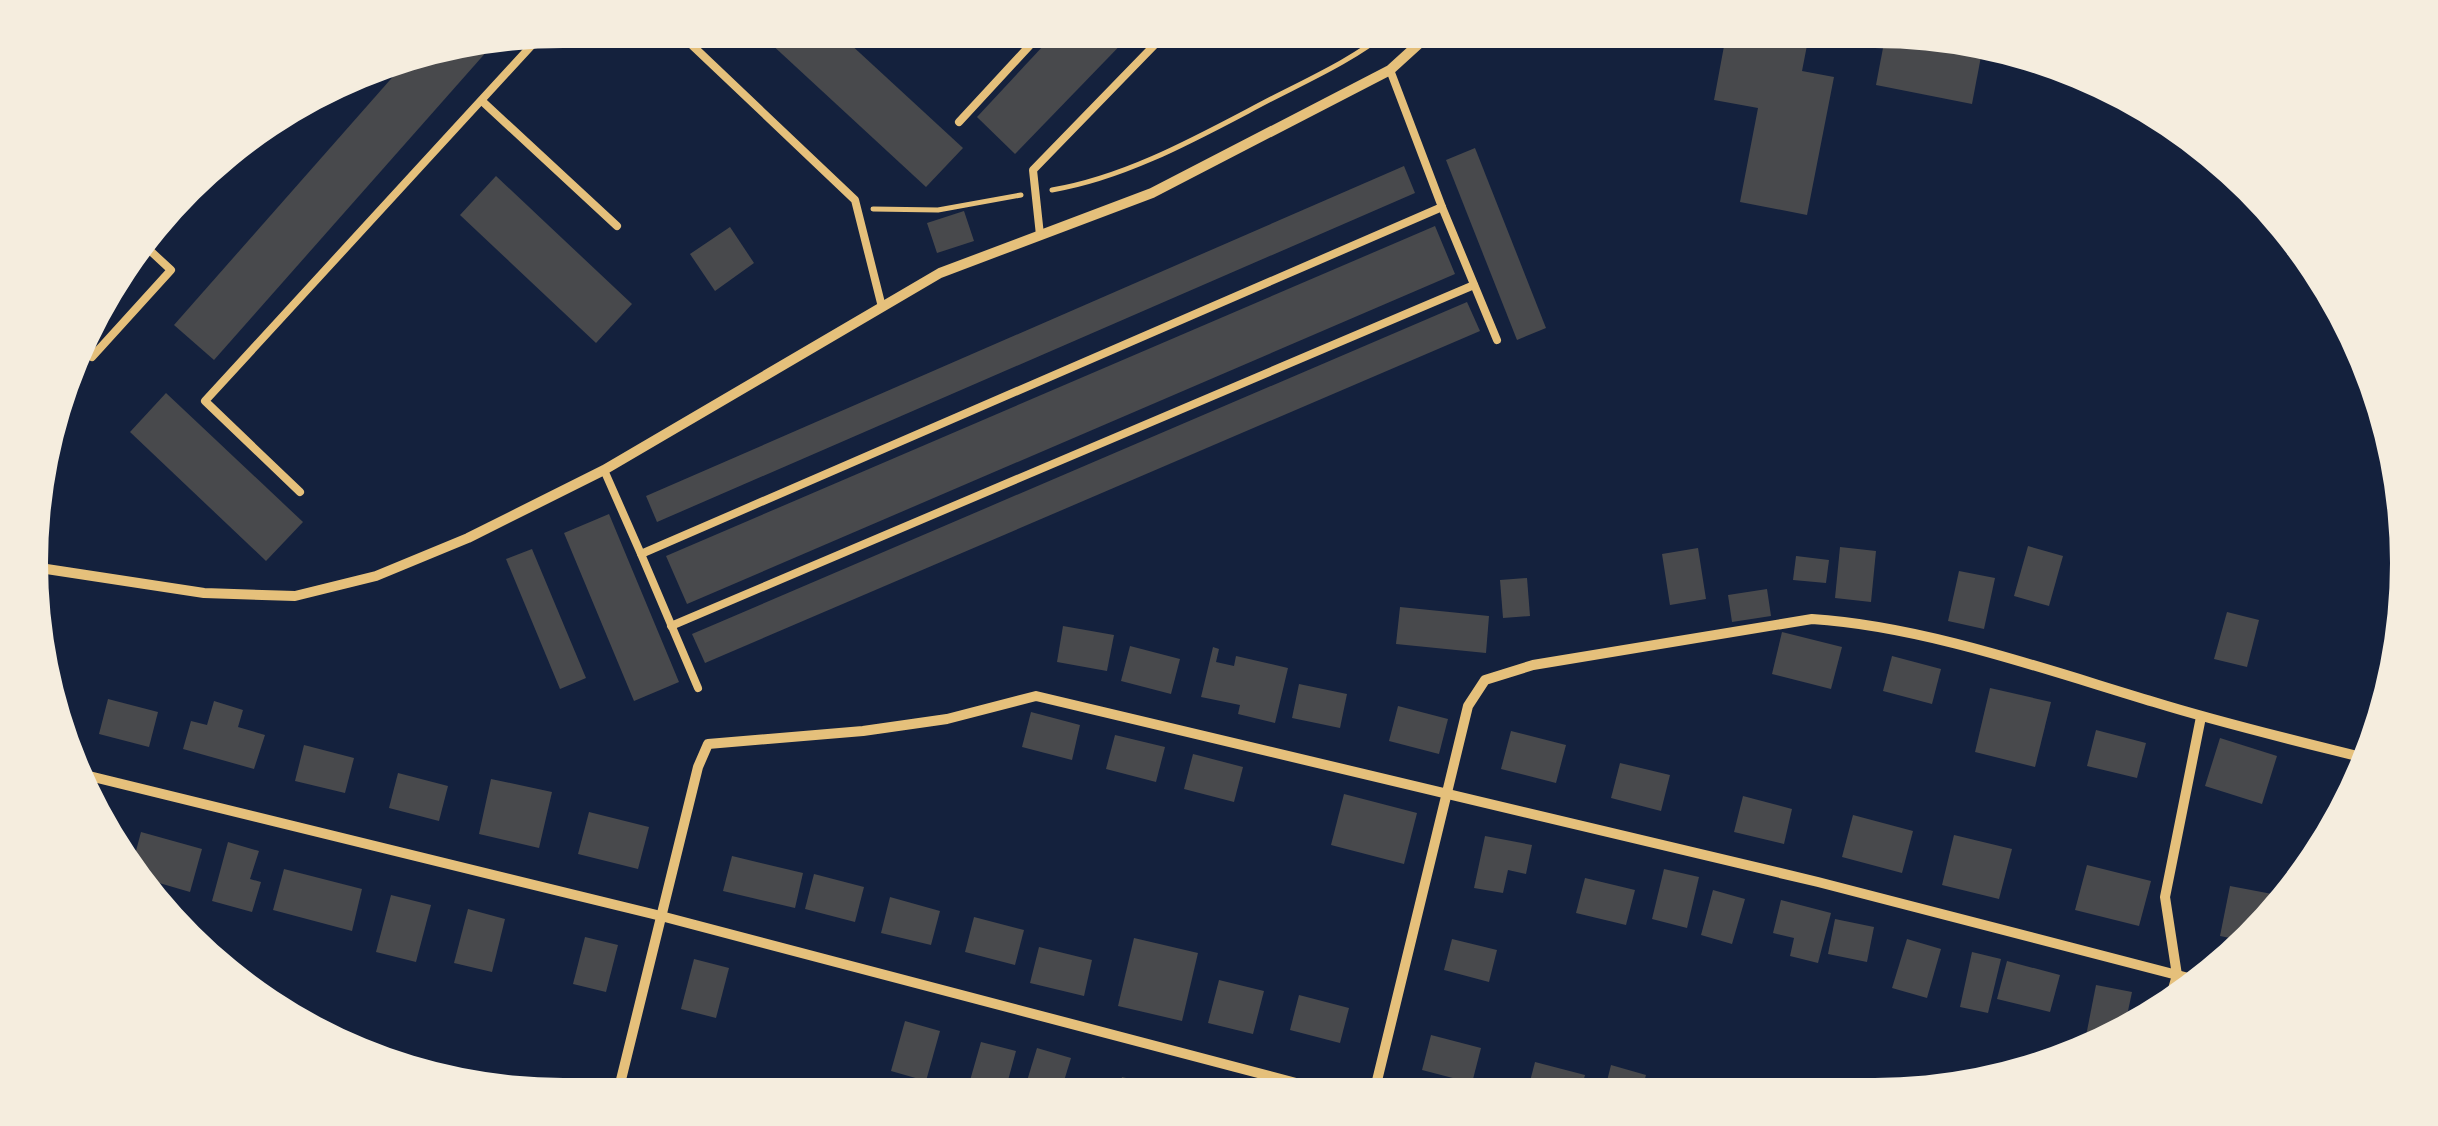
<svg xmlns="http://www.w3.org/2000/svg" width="2438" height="1126" viewBox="0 0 2438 1126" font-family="'DejaVu Sans',sans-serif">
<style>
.building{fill:#48494c}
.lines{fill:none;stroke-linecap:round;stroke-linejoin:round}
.path{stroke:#e5c07b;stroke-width:5}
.service{stroke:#e5c07b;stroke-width:8}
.minor{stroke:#e5c07b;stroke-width:10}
</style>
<rect width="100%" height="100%" fill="#14213d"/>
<g class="building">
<polygon points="756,30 835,30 963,148 926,187"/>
<polygon points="1058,30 1135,30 1015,154 977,117"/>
<polygon points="1727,30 1810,30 1802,71 1834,77 1807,215 1740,202 1758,108 1714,100"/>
<polygon points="1886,32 1982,51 1972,104 1876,85"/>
<polygon points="496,41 214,360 174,325 412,55"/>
<polygon points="1475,148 1546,328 1517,340 1446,160"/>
<polygon points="1404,166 1415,193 657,522 646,496"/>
<polygon points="496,176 632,304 596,343 460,215"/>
<polygon points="964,211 974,241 937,253 927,223"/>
<polygon points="1435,226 1455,274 687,604 666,556"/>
<polygon points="730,227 754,263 715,291 690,254"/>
<polygon points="126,267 136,275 100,315 96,312 101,297"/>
<polygon points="1467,302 1480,331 705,663 692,634"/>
<polygon points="166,393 303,522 266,561 130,432"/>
<polygon points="609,514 679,682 634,701 564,533"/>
<polygon points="2028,546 2063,556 2049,606 2014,596"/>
<polygon points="1840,547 1876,551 1871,602 1835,598"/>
<polygon points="1698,548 1706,599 1670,605 1662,554"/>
<polygon points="532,549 586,678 560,689 506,559"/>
<polygon points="1796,556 1829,560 1826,583 1793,580"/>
<polygon points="1959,571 1995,578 1984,629 1948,621"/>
<polygon points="1527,578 1530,616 1503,618 1500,580"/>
<polygon points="1767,589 1771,616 1732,622 1728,595"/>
<polygon points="1400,607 1489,616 1486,653 1396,644"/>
<polygon points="2227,612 2259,620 2247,667 2214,659"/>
<polygon points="1063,626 1114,635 1107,671 1057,662"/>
<polygon points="1782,632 1842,647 1831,689 1772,674"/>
<polygon points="1130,646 1180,659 1171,694 1121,681"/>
<polygon points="1213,647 1219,649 1216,662 1234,666 1236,656 1288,668 1275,723 1238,714 1240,705 1201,697"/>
<polygon points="1892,656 1941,669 1932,704 1883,691"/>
<polygon points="1299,684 1347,694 1340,728 1292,718"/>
<polygon points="1990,688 2051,702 2035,767 1975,752"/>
<polygon points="108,699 158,712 149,747 99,734"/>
<polygon points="214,701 243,710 238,727 265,735 254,769 183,749 191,721 207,725"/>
<polygon points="1398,706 1448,719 1439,754 1389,741"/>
<polygon points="1031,712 1080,725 1072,760 1022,747"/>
<polygon points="2096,730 2146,743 2137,778 2087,766"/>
<polygon points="1511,731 1566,745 1556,783 1501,769"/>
<polygon points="1115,735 1165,747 1156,782 1106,769"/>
<polygon points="2220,738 2277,756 2262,804 2205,786"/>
<polygon points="304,745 354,758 345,793 295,781"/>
<polygon points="1193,754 1243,767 1234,802 1184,789"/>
<polygon points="1620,763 1670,775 1661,811 1611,798"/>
<polygon points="398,773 448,786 439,821 389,808"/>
<polygon points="491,779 552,792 539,848 479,834"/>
<polygon points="1344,794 1417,813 1404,864 1331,845"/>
<polygon points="1743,796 1792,809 1784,844 1734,832"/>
<polygon points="589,812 649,827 638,869 578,854"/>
<polygon points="1853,815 1913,831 1902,873 1842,857"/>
<polygon points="141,832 202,849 190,892 142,878 132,866"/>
<polygon points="1954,835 2012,849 1999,899 1942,885"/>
<polygon points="1485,836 1532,845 1526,874 1508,870 1503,893 1474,888"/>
<polygon points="228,842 259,851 250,879 261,882 252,912 212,901"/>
<polygon points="732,856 803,873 795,908 723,891"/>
<polygon points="2087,865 2151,881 2139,926 2075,910"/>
<polygon points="284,869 362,889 352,931 273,910"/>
<polygon points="1664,869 1699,877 1687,928 1652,919"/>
<polygon points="814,874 864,887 855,922 805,909"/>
<polygon points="1585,878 1635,890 1626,925 1576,913"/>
<polygon points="2230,886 2288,897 2245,941 2220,936"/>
<polygon points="1713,890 1745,899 1732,944 1701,935"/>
<polygon points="391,895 431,905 416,962 376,952"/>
<polygon points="890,897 940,911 931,945 881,933"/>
<polygon points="1781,900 1831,913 1818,963 1790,956 1794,938 1773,933"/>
<polygon points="468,909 505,919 492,972 454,963"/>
<polygon points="974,917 1024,930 1015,965 965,952"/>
<polygon points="1835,919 1874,927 1867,962 1828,954"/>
<polygon points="585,937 618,945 606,992 573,984"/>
<polygon points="1134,938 1198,953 1182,1021 1118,1006"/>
<polygon points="1452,939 1497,950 1489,982 1444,970"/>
<polygon points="1907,939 1941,949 1927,998 1892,988"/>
<polygon points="1039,947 1092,960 1084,996 1030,983"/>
<polygon points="1972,952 2001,959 1988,1013 1960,1007"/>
<polygon points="694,959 729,968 716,1018 681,1009"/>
<polygon points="2007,961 2060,975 2050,1012 1997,999"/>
<polygon points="1219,980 1264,991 1253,1034 1208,1023"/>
<polygon points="2096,985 2132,992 2124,1030 2106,1040 2086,1036"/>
<polygon points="1299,995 1349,1008 1340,1043 1290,1030"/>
<polygon points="905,1021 940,1031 926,1081 891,1071"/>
<polygon points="1431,1035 1481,1048 1472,1083 1422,1070"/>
<polygon points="981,1042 1016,1051 1004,1095 967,1091"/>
<polygon points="1037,1048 1071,1058 1060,1094 1023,1094"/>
<polygon points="1535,1062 1585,1075 1580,1093 1527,1093"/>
<polygon points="1611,1065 1646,1075 1641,1092 1604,1093"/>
<polygon points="1122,1077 1155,1085 1152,1094 1117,1094"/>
</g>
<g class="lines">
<g class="path">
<path d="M 1052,190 C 1129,177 1202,135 1271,99 C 1312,78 1354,59 1390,30"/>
<polyline points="873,209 938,210 1021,195"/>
</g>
<g class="service">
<polyline points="676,30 855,200 882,307"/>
<polyline points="482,101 617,226"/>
<polyline points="959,122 1044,30"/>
<polyline points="1442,207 1497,340"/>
<polyline points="1040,235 1033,170 1169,30"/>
<polyline points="82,348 92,357 171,270 144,245"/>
<polyline points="604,470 641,554 1442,207 1390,70"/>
<polyline points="300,492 205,401 543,33"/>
<polyline points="641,554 698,688"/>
<polyline points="671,626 1474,285"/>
</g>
<g class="minor">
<polyline points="40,568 204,593 295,596 376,576 468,538 604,470 940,273 1152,193 1390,70 1434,30"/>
<polyline points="81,774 661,916 1334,1093"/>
<polyline points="2169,1003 2177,975 2165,897 2201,717"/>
<path d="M 1374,1093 L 1468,706 L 1485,680 L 1533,665 L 1812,619 C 1923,626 2047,670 2154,702 C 2225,724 2297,741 2369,759"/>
<polyline points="617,1096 698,767 708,744 863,731 947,719 1036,696 1818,882 2204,982"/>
</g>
</g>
<path d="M0 0H2438V1126H0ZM563 48H1875A515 515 0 0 1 2390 563V563A515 515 0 0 1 1875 1078H563A515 515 0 0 1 48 563V563A515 515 0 0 1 563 48Z" fill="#f5edde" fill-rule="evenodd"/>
</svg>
